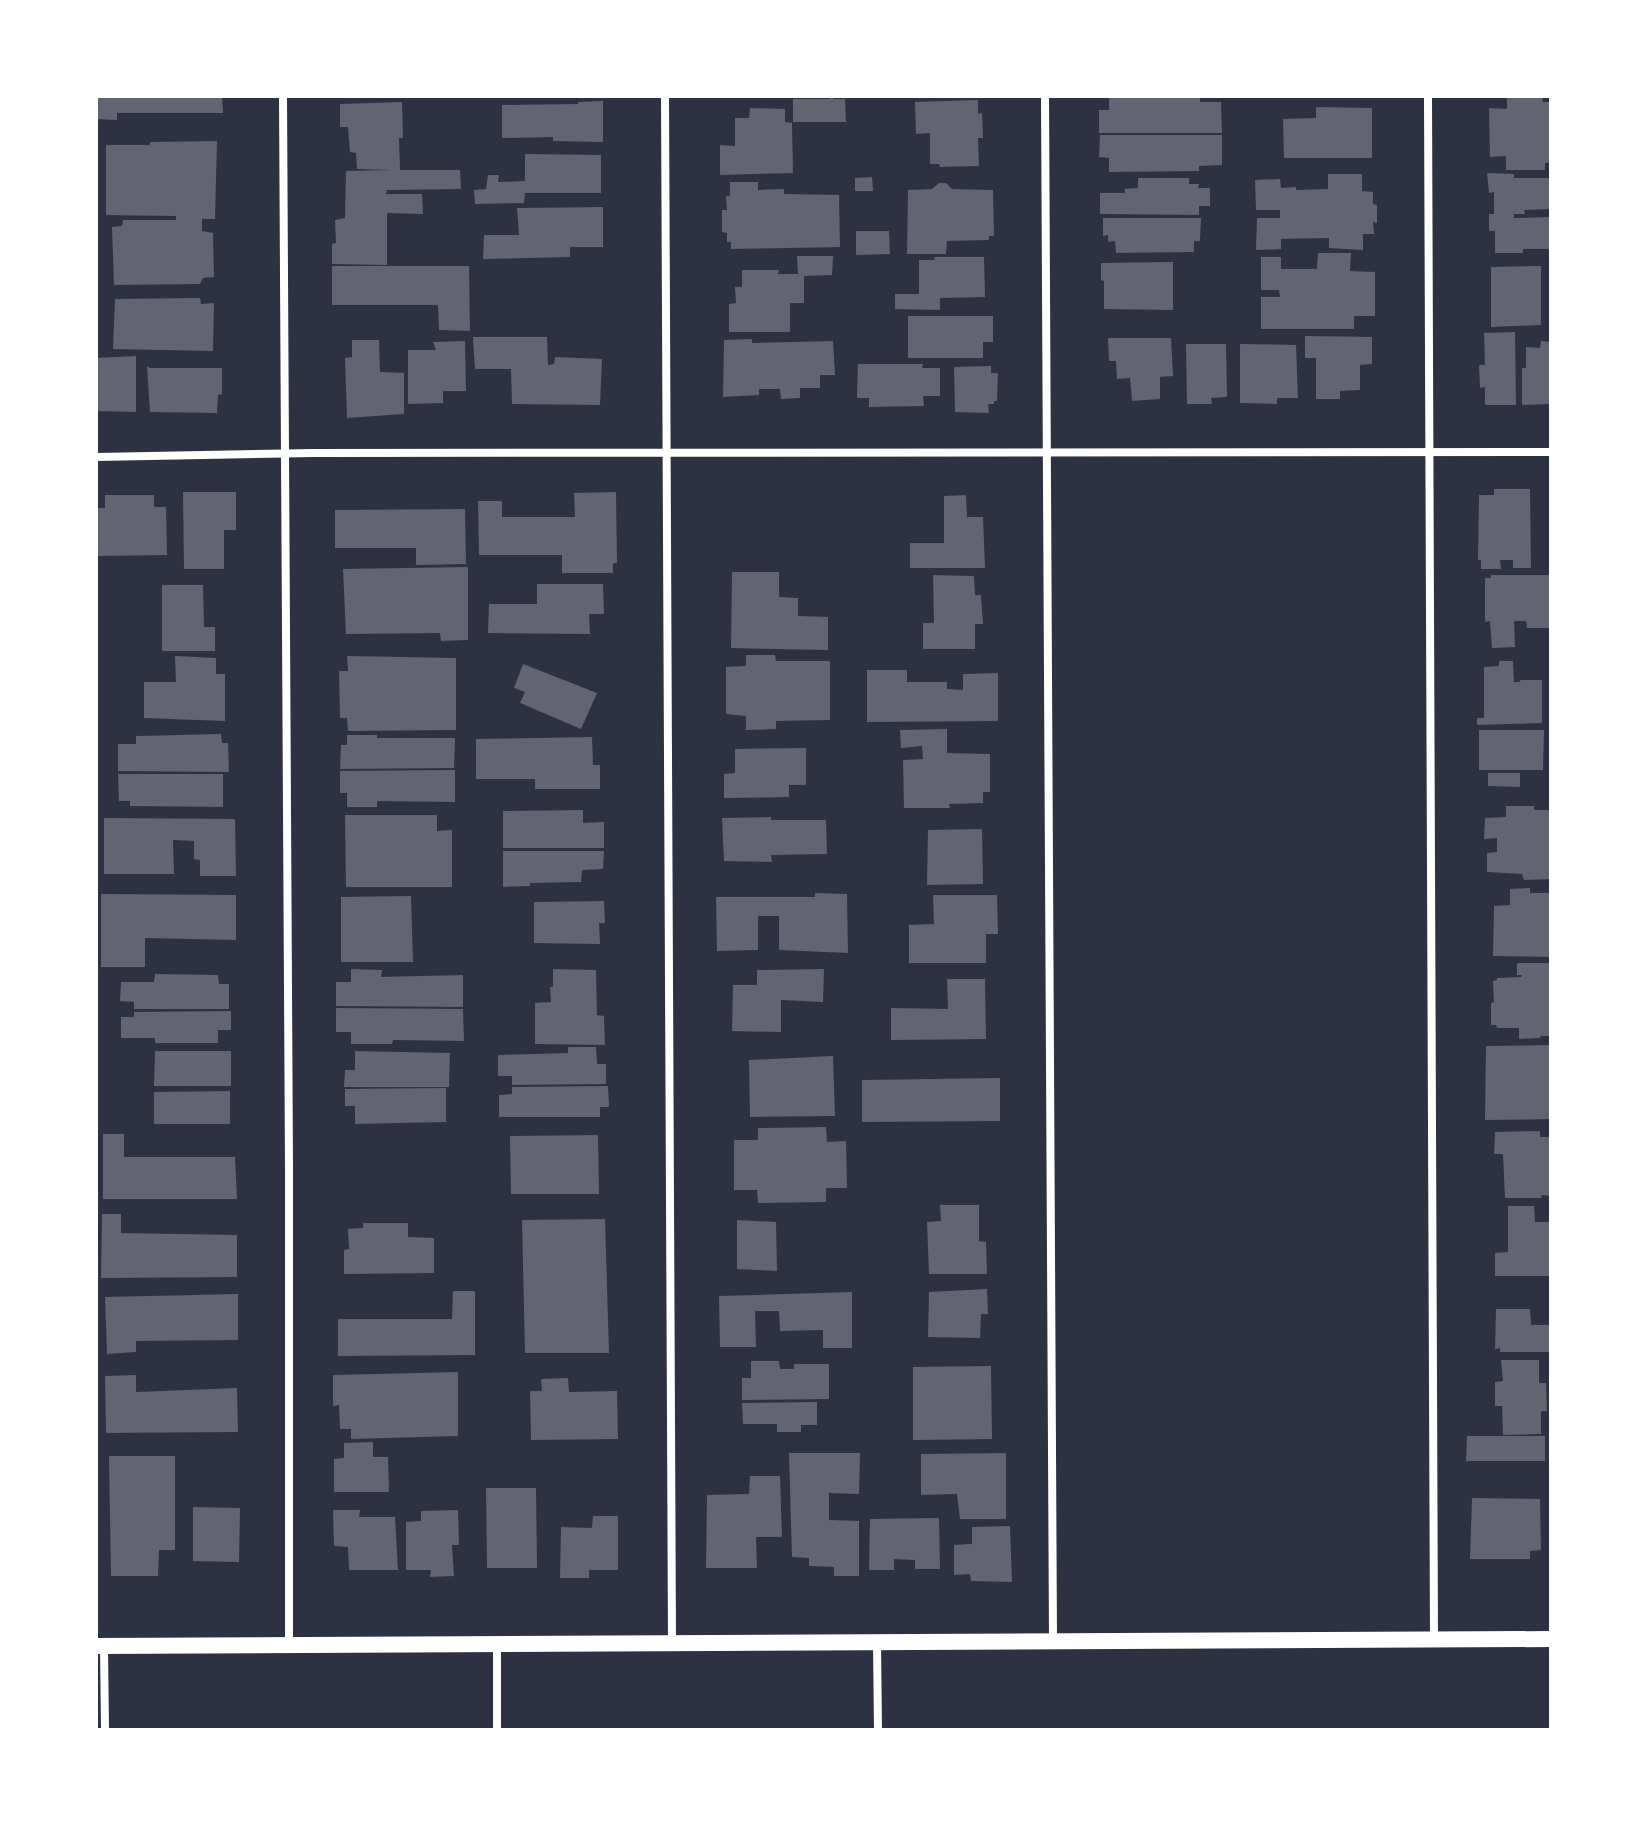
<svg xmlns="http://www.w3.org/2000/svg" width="1647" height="1826" viewBox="0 0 1647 1826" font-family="'Fira Sans',sans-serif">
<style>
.building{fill:#626471}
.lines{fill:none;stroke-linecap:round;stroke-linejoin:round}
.minor{stroke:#fff;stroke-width:8}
.secondary{stroke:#fff;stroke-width:16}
</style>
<rect width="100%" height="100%" fill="#2d3142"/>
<g class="building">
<polygon points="96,96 222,96 223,113 117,113 117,120 96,119"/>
<polygon points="829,96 833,96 833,99 845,99 846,122 793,122 793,99 829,99"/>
<polygon points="1109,96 1200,96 1200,102 1221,102 1222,133 1099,133 1099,110 1109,110"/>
<polygon points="1507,96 1542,96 1543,102 1551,102 1551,163 1545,163 1545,170 1506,170 1506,156 1490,157 1489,108 1507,109"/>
<polygon points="978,100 978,114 982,113 983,138 978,138 979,166 940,167 939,164 930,164 930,133 916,134 915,102"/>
<polygon points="603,101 603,142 553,141 553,137 502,138 502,105 578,104 578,102"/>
<polygon points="402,102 403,138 399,138 400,170 460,170 461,189 387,190 386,194 422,194 423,214 387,213 387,265 332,264 332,244 336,243 335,220 345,218 346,171 391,170 357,169 356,153 350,152 348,127 340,127 340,104"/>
<polygon points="1316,107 1372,108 1372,158 1284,158 1283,119 1316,118"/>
<polygon points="750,108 785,109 785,122 792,123 793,173 720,175 720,145 735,146 735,118 749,118"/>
<polygon points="1100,135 1222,135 1222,165 1199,166 1199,171 1109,172 1109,158 1099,157"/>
<polygon points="217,141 215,219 202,219 202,231 213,233 214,277 203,278 200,284 114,285 112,227 122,226 123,220 176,220 176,216 106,215 106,145 150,145 150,142"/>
<polygon points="525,154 601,155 601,193 525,193 524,203 475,204 474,190 486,189 488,175 499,175 498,182 525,181"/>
<polygon points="1487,173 1514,174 1514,178 1551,178 1551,209 1524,210 1525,214 1514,214 1514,218 1551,217 1551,249 1523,249 1523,253 1495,253 1495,231 1489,231 1489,214 1494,214 1494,192 1489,193"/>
<polygon points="1328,174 1362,174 1362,191 1373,192 1373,204 1377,205 1377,223 1373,222 1374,234 1363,234 1363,250 1329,248 1329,238 1281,239 1281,249 1256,250 1257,218 1280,218 1280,210 1256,210 1255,180 1280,179 1281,188 1296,187 1296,190 1328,189"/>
<polygon points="872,177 873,191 855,191 855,178"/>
<polygon points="1138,178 1189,178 1189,184 1199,184 1198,188 1210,188 1210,206 1199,206 1199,215 1100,214 1100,193 1125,193 1125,189 1138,188"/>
<polygon points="730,182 758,182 758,190 784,189 784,194 839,195 840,247 731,249 731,242 727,242 727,233 722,232 722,210 727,210 726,196 730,196"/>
<polygon points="939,183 946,183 952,189 993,190 994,236 989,236 989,240 947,241 946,254 907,254 908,190 932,189"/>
<polygon points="603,207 603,247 570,247 570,257 483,259 484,235 519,235 517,208"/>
<polygon points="1103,218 1201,218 1200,241 1194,241 1194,252 1116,253 1115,241 1108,242 1108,235 1103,236"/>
<polygon points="856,231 889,231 890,254 856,255"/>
<polygon points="1318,253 1351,253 1350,271 1375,272 1375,316 1354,316 1354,329 1261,329 1261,297 1280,297 1279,290 1261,290 1261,257 1281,257 1281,269 1317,269"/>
<polygon points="797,256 833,256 832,275 804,276 804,303 790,303 790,332 729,332 729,304 736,303 735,287 742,287 742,270 779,270 778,274 798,274"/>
<polygon points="934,257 984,257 985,297 940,298 940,310 895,309 895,294 919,294 919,260 935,260"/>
<polygon points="1173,262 1173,310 1104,309 1104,281 1101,280 1101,263"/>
<polygon points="332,266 469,266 470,331 439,330 438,305 332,305"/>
<polygon points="1541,266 1541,325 1491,327 1491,267"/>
<polygon points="200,298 201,304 214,303 213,351 113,349 115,299"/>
<polygon points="908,316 993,316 993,342 983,342 983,358 908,358"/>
<polygon points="1515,332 1516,405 1485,405 1485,387 1480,388 1479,365 1485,365 1484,333"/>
<polygon points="1305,336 1372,337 1372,364 1360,365 1360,390 1340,391 1340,399 1316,399 1316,358 1305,358"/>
<polygon points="473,337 547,337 548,365 554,364 555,357 602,359 600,405 512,404 511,369 475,369"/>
<polygon points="1108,338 1171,338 1173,376 1160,377 1160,399 1132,401 1130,378 1117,379 1116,361 1109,361"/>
<polygon points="752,339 752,343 833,341 835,375 820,375 820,388 800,388 800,398 781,399 780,389 759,389 759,395 723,397 724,340"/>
<polygon points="352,340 379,340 380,372 404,373 404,414 347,418 345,358 352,357"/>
<polygon points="465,341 466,391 443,391 443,403 408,404 408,350 436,350 433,342"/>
<polygon points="1541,341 1551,342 1551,404 1522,405 1522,368 1526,368 1526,347 1540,348"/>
<polygon points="1186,344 1226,344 1227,397 1211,398 1212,404 1187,404"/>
<polygon points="1240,344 1296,345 1298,398 1277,398 1277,404 1240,403"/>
<polygon points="136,356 136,412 96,411 96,358"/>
<polygon points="858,364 923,364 922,368 940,368 940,396 923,396 924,406 869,407 869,398 857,398"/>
<polygon points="147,366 150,368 222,368 222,394 218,395 217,413 150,412"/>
<polygon points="991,366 991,373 998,373 997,401 994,401 994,404 988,404 989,413 955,412 954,367"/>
<polygon points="1494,489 1530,489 1531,568 1513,568 1513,560 1500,560 1501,569 1481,569 1481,560 1478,560 1479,495 1494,495"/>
<polygon points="183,492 236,492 236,530 224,530 224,569 184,569"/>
<polygon points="616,492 617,563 613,563 613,573 562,573 562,555 479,555 478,501 502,501 502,517 575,517 574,493"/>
<polygon points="105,495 154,495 154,507 166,507 167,555 97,556 96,508 105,508"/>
<polygon points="966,495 967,517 983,517 985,568 910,568 910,543 944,543 944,496"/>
<polygon points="465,509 466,564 416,565 416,548 335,548 335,510"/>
<polygon points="468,567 468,640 441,641 440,633 346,634 343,569"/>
<polygon points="732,572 779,572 779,597 798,598 798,616 828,617 828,650 731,648"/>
<polygon points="933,575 974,576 975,595 981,595 983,624 975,624 975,649 923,649 923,623 934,623"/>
<polygon points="1491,575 1551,575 1551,628 1527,628 1526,621 1514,621 1515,647 1492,648 1490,621 1485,622 1485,578 1491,578"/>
<polygon points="537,584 603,584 604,614 589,614 590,634 488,633 489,604 537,604"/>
<polygon points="162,585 203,585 204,627 215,627 215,651 162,651"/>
<polygon points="746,655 775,655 776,661 830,661 830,720 776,721 776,729 746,730 746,716 726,714 726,667 746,666"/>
<polygon points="175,656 216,658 216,674 225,674 225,721 144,718 144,682 176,682"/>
<polygon points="347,656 456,658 456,730 348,731 347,718 340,718 339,671 348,671"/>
<polygon points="1499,661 1513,661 1514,682 1519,682 1521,680 1542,680 1542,723 1477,725 1477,718 1484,718 1484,667 1499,666"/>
<polygon points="523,664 597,693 581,729 520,703 525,692 514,688"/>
<polygon points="867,670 907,670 907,682 947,682 947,689 963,690 963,674 998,673 998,721 867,722"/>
<polygon points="947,729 947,753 990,754 990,792 983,792 983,803 949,804 950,808 904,808 903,760 923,759 922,746 901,748 900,730"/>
<polygon points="1479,730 1544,730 1543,770 1479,770"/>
<polygon points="221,734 222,743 228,743 229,772 118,771 118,744 136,744 136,736"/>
<polygon points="347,735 377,735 377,738 455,738 454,768 340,769 341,745 347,745"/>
<polygon points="592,737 593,765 600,765 600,789 535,789 535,779 476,779 476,739"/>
<polygon points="806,748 806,785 789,785 789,797 724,798 724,774 735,773 735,749"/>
<polygon points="455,770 455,802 377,801 377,807 347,807 347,793 340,793 340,771"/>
<polygon points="1488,773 1520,773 1520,787 1488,786"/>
<polygon points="118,774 223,774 223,807 130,806 130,801 119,801"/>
<polygon points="1506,806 1534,806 1534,810 1551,810 1551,879 1524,880 1522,874 1487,872 1487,853 1497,852 1497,838 1484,839 1485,818 1506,817"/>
<polygon points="583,810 583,823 604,822 604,848 503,848 503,811"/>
<polygon points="345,815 437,815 437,831 452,830 452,887 346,887"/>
<polygon points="771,817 771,820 826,820 827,854 771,855 772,862 724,861 722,818"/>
<polygon points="104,818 235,819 236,876 200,876 200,860 194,859 194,841 173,840 174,874 104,874"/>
<polygon points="982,829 983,884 927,885 928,830"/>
<polygon points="503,851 604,851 603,869 582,870 581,882 530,883 530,886 503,887"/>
<polygon points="1530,888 1530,893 1551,893 1551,957 1493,956 1494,906 1510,905 1510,889"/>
<polygon points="815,893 847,894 848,953 779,950 779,916 758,916 758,950 717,951 716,897 815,897"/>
<polygon points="101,894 236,895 236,940 145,938 145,967 101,967"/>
<polygon points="933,895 997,895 998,934 986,934 986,963 909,963 909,925 934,924"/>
<polygon points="411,896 413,962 341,962 341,897"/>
<polygon points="604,901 605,923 599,923 600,944 534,943 534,902"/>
<polygon points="1517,963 1551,963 1551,1036 1540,1036 1541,1038 1519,1039 1519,1028 1497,1028 1496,1025 1491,1025 1491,1003 1494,1002 1493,981 1497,980 1497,978 1521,977 1522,975 1517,975"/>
<polygon points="351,969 382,970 381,977 463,975 463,1007 336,1006 336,982 351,982"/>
<polygon points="553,969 596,970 597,1015 604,1016 605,1045 535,1044 535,1003 551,1002 550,987 553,987"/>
<polygon points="824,969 823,1002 781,1000 781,1032 732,1031 733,985 757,985 757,970"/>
<polygon points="155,974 218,975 219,984 229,984 229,1009 134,1009 134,1002 120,1001 121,982 154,982"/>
<polygon points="947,979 985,979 986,1039 891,1040 891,1008 948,1009"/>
<polygon points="336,1008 463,1009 464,1041 393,1040 392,1044 351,1044 351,1032 336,1032"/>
<polygon points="231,1011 231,1030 218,1030 218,1043 155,1043 155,1038 121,1038 121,1017 134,1017 134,1012"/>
<polygon points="1551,1045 1551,1119 1485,1120 1486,1046"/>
<polygon points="568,1047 596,1047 597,1064 606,1064 606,1084 512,1085 512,1076 498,1076 498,1055 568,1053"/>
<polygon points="155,1051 231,1051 231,1086 154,1086"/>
<polygon points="355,1051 450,1053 449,1087 344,1087 345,1070 355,1070"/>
<polygon points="833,1056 835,1116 750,1117 749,1060"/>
<polygon points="1000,1078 1000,1121 862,1122 862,1080"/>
<polygon points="608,1086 609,1107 600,1107 600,1117 499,1117 499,1095 512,1094 512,1087"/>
<polygon points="446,1088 446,1122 355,1124 355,1106 345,1106 345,1089"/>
<polygon points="230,1091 230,1124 154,1124 154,1092"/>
<polygon points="826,1127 827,1142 846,1141 847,1188 826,1188 826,1202 758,1203 757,1190 734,1190 734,1140 758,1140 758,1128"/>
<polygon points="1540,1131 1540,1137 1551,1137 1551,1196 1542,1195 1541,1198 1505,1198 1503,1154 1494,1154 1495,1132"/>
<polygon points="103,1134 124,1134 124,1157 235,1157 237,1199 103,1199"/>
<polygon points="598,1135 599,1194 511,1194 510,1136"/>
<polygon points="940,1205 979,1205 979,1241 986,1242 987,1274 929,1274 927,1222 941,1221"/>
<polygon points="1508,1206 1534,1206 1535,1222 1551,1222 1551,1276 1495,1276 1495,1253 1508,1252"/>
<polygon points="102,1214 121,1214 121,1233 237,1235 237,1277 101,1278"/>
<polygon points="605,1219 609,1353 525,1353 522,1220"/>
<polygon points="737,1220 776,1222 777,1271 737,1269"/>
<polygon points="363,1223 408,1223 408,1237 434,1238 434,1273 344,1274 344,1250 349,1249 348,1229 363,1228"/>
<polygon points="987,1289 988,1314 981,1314 980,1338 928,1337 929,1292"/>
<polygon points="453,1291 475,1291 475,1355 338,1356 338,1319 452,1319"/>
<polygon points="852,1292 852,1348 823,1348 823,1330 780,1331 779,1311 755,1311 756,1347 720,1347 719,1296"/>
<polygon points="238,1294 238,1340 136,1341 136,1352 107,1354 105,1297"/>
<polygon points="1496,1309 1530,1309 1531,1325 1551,1325 1551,1352 1500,1352 1500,1348 1495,1349"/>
<polygon points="1501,1360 1539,1360 1539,1383 1546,1383 1547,1411 1541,1411 1541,1434 1503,1435 1502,1406 1495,1406 1495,1382 1503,1381"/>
<polygon points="751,1361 779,1361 780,1369 794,1369 794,1364 829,1364 829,1399 742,1400 742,1378 751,1378"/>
<polygon points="991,1366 992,1439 913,1440 913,1367"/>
<polygon points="458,1372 458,1436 351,1439 351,1429 340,1429 339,1405 333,1406 333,1375"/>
<polygon points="136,1375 136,1392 237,1388 238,1432 106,1433 105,1376"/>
<polygon points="568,1378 569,1392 617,1391 618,1439 531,1440 530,1391 542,1391 541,1379"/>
<polygon points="817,1402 817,1425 801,1425 801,1432 777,1432 777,1424 743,1424 742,1403"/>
<polygon points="1467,1436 1545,1436 1545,1461 1466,1461"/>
<polygon points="373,1442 373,1457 388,1457 389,1492 334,1492 334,1459 344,1458 344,1443"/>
<polygon points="789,1453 860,1453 859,1494 829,1493 829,1520 859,1521 859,1576 834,1576 834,1567 809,1566 809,1558 792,1557"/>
<polygon points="1006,1453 1006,1519 960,1519 957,1494 921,1495 921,1454"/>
<polygon points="109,1456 175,1456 175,1550 159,1550 158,1576 111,1576"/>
<polygon points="750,1476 780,1476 782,1537 756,1537 757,1568 706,1568 707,1495 749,1494"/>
<polygon points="486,1488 536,1488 537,1568 487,1568"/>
<polygon points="1472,1498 1540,1499 1541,1550 1530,1551 1530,1559 1470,1559"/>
<polygon points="193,1507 240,1508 239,1562 193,1561"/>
<polygon points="333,1510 360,1510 359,1517 395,1517 398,1570 349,1570 348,1547 334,1546"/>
<polygon points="458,1510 459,1545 452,1545 454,1576 430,1577 431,1570 406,1570 406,1522 421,1521 421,1511"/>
<polygon points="593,1516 618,1516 618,1570 589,1570 589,1578 560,1578 561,1527 592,1528"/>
<polygon points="939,1518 940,1569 915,1569 915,1560 894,1559 894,1570 869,1570 870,1519"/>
<polygon points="1010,1526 1012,1582 971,1581 970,1574 954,1575 954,1545 972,1544 972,1527"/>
</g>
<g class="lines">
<g class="minor">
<polyline points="283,96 289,1167 289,1645"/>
<polyline points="665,96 672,1643"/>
<polyline points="1045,96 1053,1641"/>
<polyline points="1428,96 1434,1639"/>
<polyline points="96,457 314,453 1551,452"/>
<polyline points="877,1643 878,1730"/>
<polyline points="497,1644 497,1730"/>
<polyline points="104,1646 105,1730"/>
</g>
<polyline class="secondary" points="96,1646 1551,1639"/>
</g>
<rect width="1647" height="1826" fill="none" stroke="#ffffff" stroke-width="196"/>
</svg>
